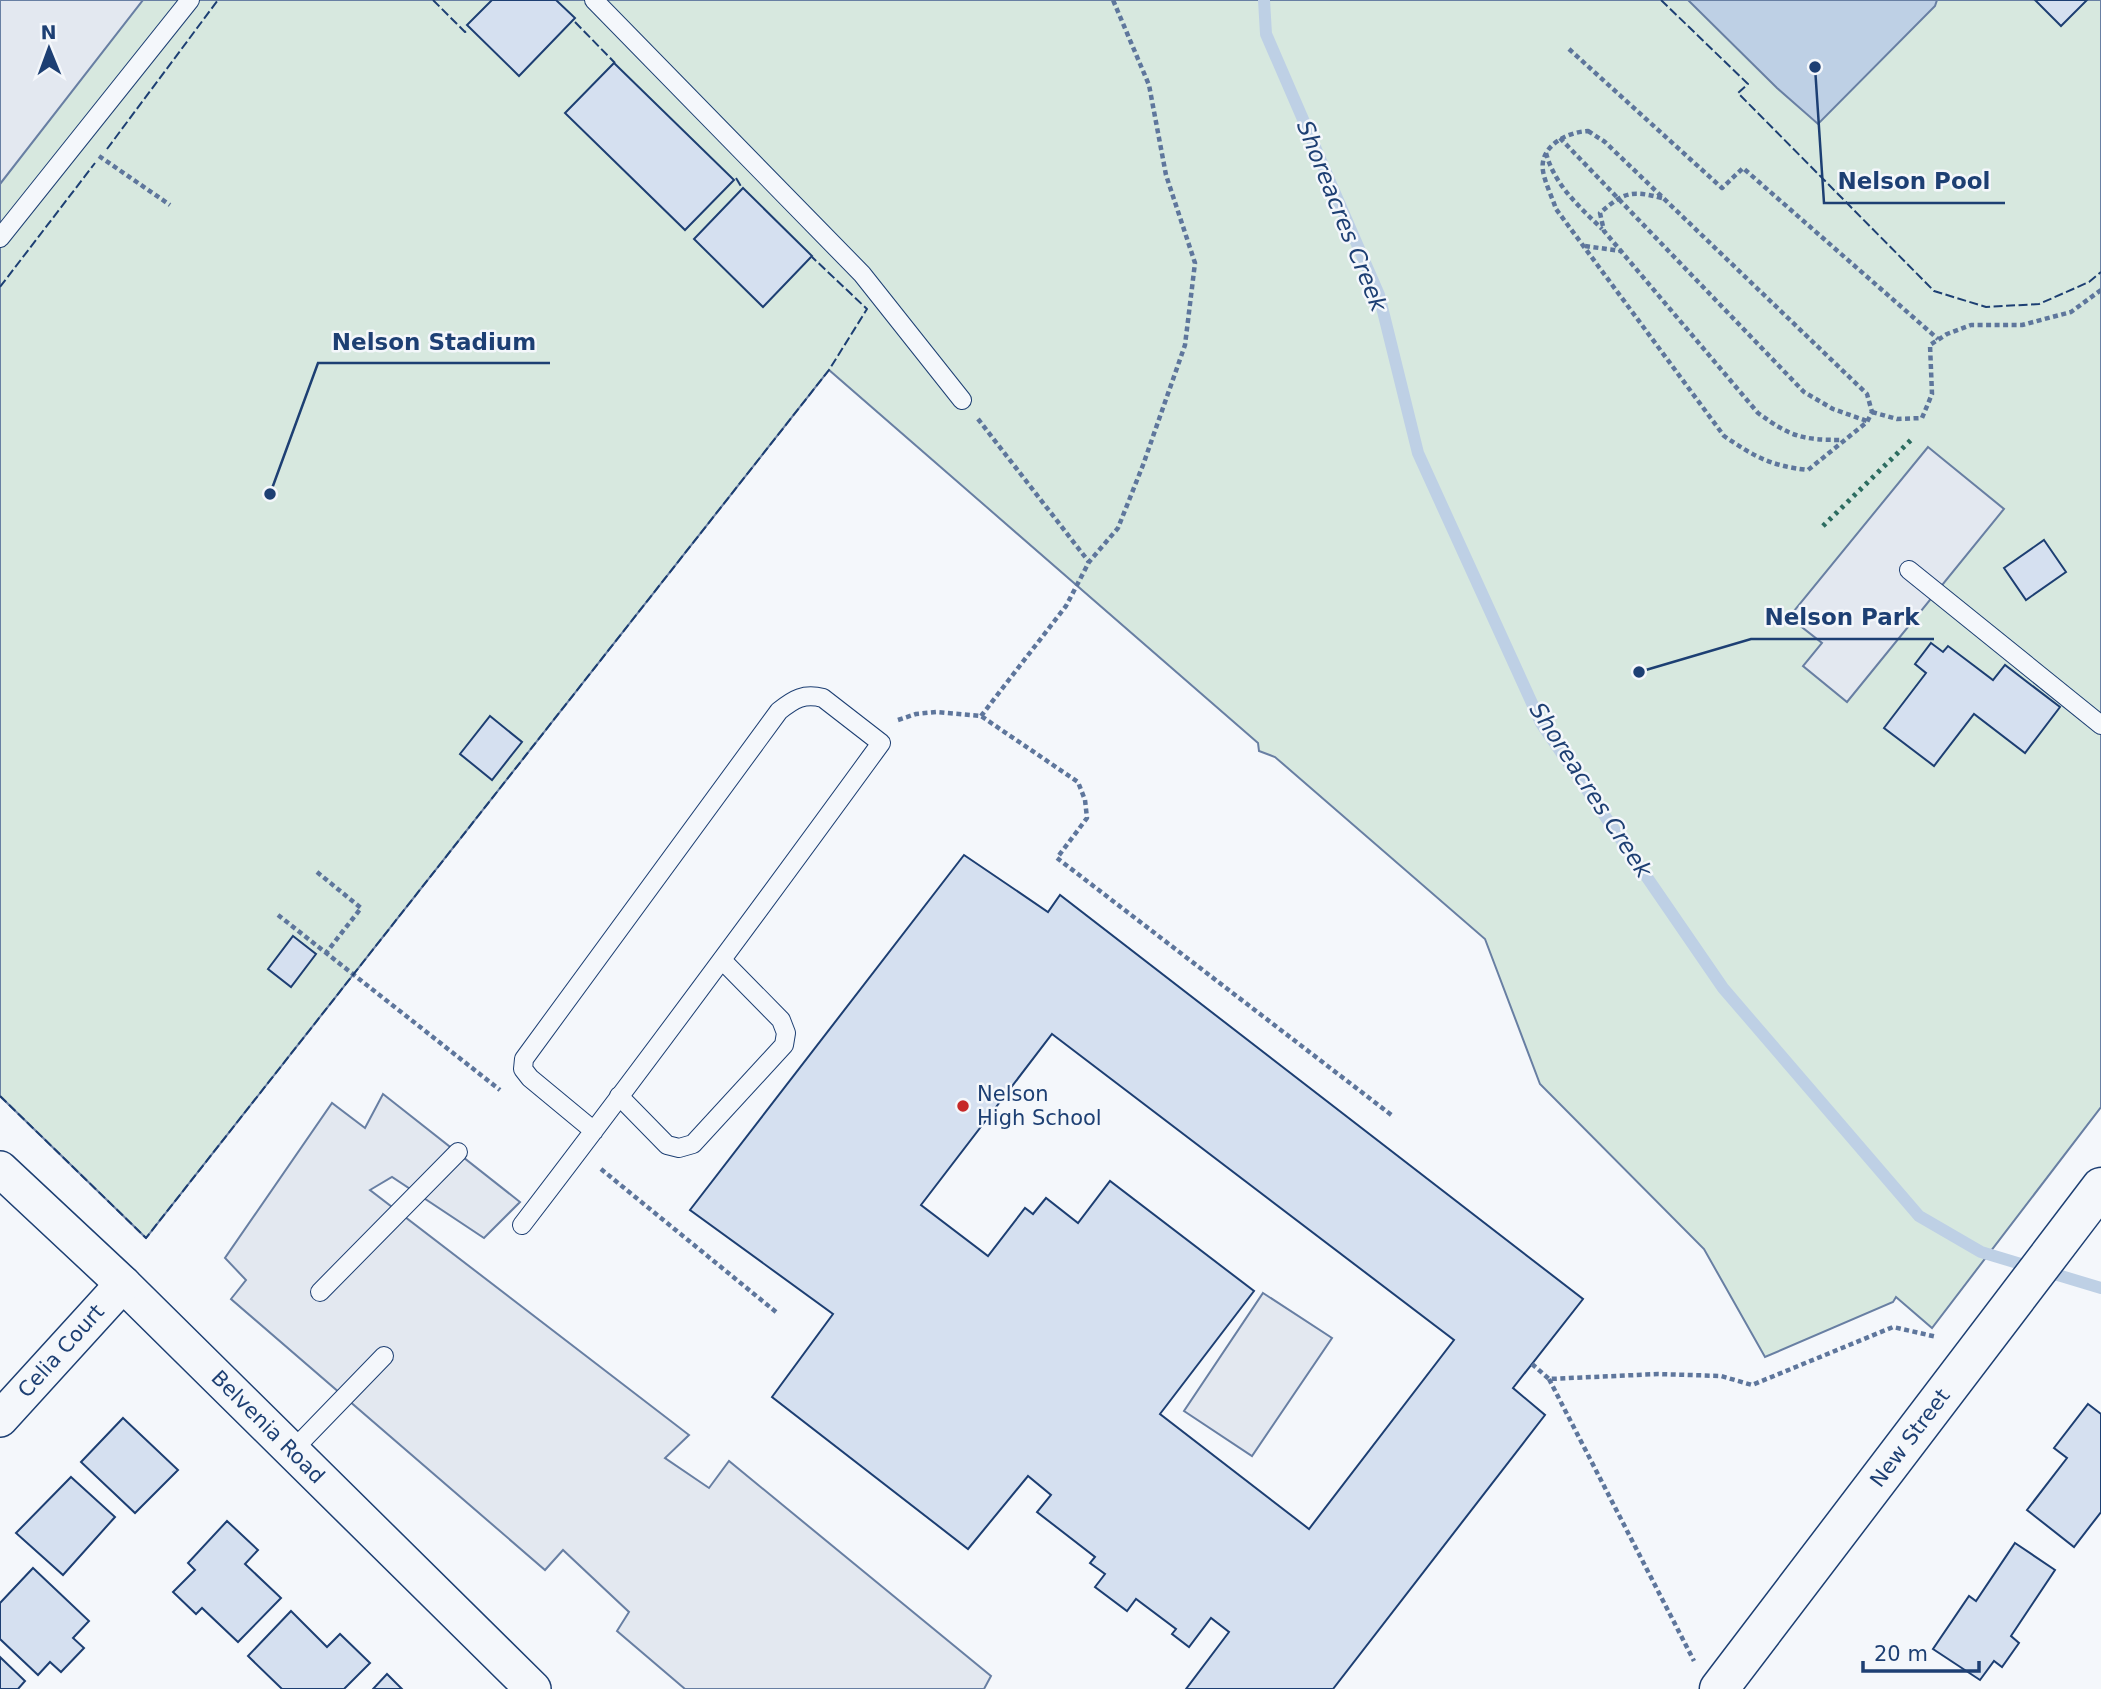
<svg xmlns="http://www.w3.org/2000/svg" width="2101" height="1689" viewBox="0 0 2101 1689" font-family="'DejaVu Sans',sans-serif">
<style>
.green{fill:#d7e8df;stroke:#687fa3;stroke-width:2}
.parking{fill:#e3e8f0;stroke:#687fa3;stroke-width:2}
.water{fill:#bed0e5;stroke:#687fa3;stroke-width:2}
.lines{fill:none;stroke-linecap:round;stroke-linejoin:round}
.stream{stroke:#bed0e5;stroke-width:12}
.building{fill:#d5e0f0;stroke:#1d3f73;stroke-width:2;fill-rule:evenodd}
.service-casing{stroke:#1d3f73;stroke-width:20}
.minor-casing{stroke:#1d3f73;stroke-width:38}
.secondary-casing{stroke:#1d3f73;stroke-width:41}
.path{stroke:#5e769c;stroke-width:4.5;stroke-dasharray:5 3.5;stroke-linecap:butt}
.service{stroke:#f4f7fb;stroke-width:18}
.minor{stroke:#f4f7fb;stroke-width:35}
.secondary{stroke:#f4f7fb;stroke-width:38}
.hedge{stroke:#2c6c60;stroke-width:5;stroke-dasharray:3.5 5;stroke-linecap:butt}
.fence{stroke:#1d3f73;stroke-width:2;stroke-dasharray:9 3.5;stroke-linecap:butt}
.poi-dot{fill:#c62828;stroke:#f4f7fb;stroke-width:2.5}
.labels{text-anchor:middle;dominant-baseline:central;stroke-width:5;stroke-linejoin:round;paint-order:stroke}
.poi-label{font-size:21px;fill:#1d3f73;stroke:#f4f7fb;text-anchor:start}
.street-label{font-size:21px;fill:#1d3f73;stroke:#f4f7fb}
.water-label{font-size:23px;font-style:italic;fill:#1d3f73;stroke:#f4f7fb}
.leader{fill:none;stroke:#1d3f73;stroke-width:2.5}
.callout-dot{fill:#1d3f73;stroke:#f4f7fb;stroke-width:2.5}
.callout-label{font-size:23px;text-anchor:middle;font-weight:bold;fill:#1d3f73;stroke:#f4f7fb;stroke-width:5;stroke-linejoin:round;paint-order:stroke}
</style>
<rect width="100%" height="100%" fill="#f4f7fb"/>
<polygon class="green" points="0,0 2101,0 2101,1107 1932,1328 1896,1297 1893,1302 1765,1357 1704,1249 1540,1084 1485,939 1275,757 1259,751 1258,743 829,370 146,1238 0,1096"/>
<g class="parking">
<polygon points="0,0 143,0 0,184"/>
<polygon points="1928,447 2004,509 1847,702 1803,666 1822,643 1789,617"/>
<polygon points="383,1094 520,1202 484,1238 392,1177 370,1190 689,1435 665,1458 709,1488 729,1461 991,1676 984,1689 685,1689 617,1631 629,1612 563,1550 545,1570 231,1299 246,1280 225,1258 332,1103 365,1128"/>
<polygon points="1263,1293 1332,1338 1252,1456 1184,1411"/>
</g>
<polygon class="water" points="1688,0 1937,0 1935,6 1818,124 1777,88"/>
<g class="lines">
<polyline class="stream" points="1264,0 1266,34 1379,295 1418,453 1541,723 1723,988 1919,1216 1981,1252 2101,1288"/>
</g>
<g class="building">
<polygon points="492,0 556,0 575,18 519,76 467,25"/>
<polygon points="2035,0 2087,0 2061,26"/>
<polygon points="614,63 734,180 685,230 565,113"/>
<polygon points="743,188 812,256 763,307 694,239"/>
<polygon points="2044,540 2066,572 2026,600 2004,568"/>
<polygon points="1931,643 1943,652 1948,646 1993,680 2005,665 2060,707 2025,753 1974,714 1934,766 1884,728 1926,673 1915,664"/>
<polygon points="490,716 522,742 492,780 460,754"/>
<path d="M 964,855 L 1048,912 L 1060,895 L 1583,1299 L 1513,1388 L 1545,1415 L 1333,1689 L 1186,1689 L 1229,1632 L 1211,1618 L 1189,1647 L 1172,1634 L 1176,1629 L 1136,1599 L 1127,1611 L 1095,1587 L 1105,1574 L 1090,1563 L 1095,1557 L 1037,1512 L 1051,1495 L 1028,1476 L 968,1549 L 772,1397 L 833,1314 L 690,1210 ZM 1052,1034 L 1454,1340 L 1309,1529 L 1160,1414 L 1254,1291 L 1110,1181 L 1078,1223 L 1046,1198 L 1033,1214 L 1025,1208 L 988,1256 L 921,1205 Z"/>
<polygon points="293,936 316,954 291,987 268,969"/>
<polygon points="2088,1404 2101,1414 2101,1512 2074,1547 2027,1510 2067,1458 2054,1448"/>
<polygon points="123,1418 178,1470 135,1513 81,1462"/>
<polygon points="71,1477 115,1517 63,1575 16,1533"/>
<polygon points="227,1521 258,1550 245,1564 281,1598 238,1642 202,1608 196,1614 173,1592 195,1570 188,1563"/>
<polygon points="2015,1543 2055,1570 2011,1636 2019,1643 2002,1667 1994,1661 1980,1680 1933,1649 1969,1596 1976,1601"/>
<polygon points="33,1568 89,1621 73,1638 84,1648 61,1672 50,1662 38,1675 0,1639 0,1603"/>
<polygon points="291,1611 327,1647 340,1634 370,1663 344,1689 282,1689 248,1656"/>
<polygon points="0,1657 25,1681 18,1689 0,1689"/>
<polygon points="387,1674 402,1689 373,1689"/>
</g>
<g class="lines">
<g class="service-casing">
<g id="service">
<polyline points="594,0 862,274 962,400"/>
<polyline points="0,238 190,0"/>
<polyline points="1909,570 2101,725"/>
<polyline points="619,1096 667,1145 679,1148 693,1144 784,1045 786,1033 781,1020 722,960"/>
<path d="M 522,1225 C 644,1066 763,905 881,743 L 823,698 C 804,693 794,699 779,711 L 524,1059 L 523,1069 L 530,1078 L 594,1131"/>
<polyline points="320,1292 458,1152"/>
<polyline points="292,1451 384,1356"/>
</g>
</g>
<g class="minor-casing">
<g id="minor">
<polyline points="0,1169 123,1284 533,1689"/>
<polyline points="0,1419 123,1284"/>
</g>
</g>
<g class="secondary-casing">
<polyline id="secondary" points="1719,1689 2101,1187"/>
</g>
<g class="path">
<polyline points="1569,49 1722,188 1743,168 1938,339"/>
<path d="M 1588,131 L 1605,142 L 1867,394 L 1872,412 L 1867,422 L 1808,470 C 1771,466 1755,457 1724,436 L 1556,209 C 1552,197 1545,183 1543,171 C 1539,146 1567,132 1588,131 Z"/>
<polyline points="1560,138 1804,392 1833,409 1867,421"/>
<path d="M 1546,153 C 1555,186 1579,206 1602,229"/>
<polyline points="99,156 170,205"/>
<path d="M 1662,198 C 1631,190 1624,192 1600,213 L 1604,231 L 1758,413 C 1791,437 1802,440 1843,440"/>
<polyline points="1585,246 1621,251"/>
<polyline points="1872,412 1897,419 1922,418 1932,394 1930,345 1947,334 1971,325 2022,325 2071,312 2101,290"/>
<polyline points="978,419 1089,562"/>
<polyline points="981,716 1066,606 1089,562 1118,528 1143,465 1185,345 1195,263 1166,175 1149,85 1113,0"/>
<polyline points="898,720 916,714 936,712 981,716 1078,782 1085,800 1087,818 1057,858 1394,1117"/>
<polyline points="317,872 361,908 326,953"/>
<polyline points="278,915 500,1090"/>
<polyline points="601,1169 776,1312"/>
<polyline points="1532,1364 1549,1379 1658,1374 1721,1376 1752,1385 1893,1327 1937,1337"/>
<polyline points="1549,1379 1694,1661"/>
</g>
<use href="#service" class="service"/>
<use href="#minor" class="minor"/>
<use href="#secondary" class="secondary"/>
<polyline class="hedge" points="1823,526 1914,437"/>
<g class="fence">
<polyline points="433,0 465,32 467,31"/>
<polyline points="1661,0 1748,84 1738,93 1934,291 1986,307 2039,304 2089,282 2101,272"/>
<polyline points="575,22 615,63"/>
<polyline points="107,149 218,0"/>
<polyline points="736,178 742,188"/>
<polyline points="0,287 95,163"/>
<polyline points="0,1096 146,1238 829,370 867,309 812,257"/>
</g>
</g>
<circle class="poi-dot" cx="963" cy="1106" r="7"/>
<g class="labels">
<g class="poi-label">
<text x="977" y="1094">Nelson<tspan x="977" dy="24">High School</tspan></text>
</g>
<g class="street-label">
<text transform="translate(61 1351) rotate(-48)">Celia Court</text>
<text transform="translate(268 1427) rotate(45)">Belvenia Road</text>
<text transform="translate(1910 1438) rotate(-53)">New Street</text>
</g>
<g class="water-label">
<text transform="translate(1342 216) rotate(68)">Shoreacres Creek</text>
<text transform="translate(1591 790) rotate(57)">Shoreacres Creek</text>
</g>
</g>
<path class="leader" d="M1815 67L1824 203H2005M270 494L318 363H550M1639 672L1751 639H1934"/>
<g class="callout-dot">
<circle cx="1815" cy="67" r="7"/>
<circle cx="270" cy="494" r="7"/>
<circle cx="1639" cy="672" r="7"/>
</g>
<g class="callout-label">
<text x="1914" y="189">Nelson Pool</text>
<text x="434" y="350">Nelson Stadium</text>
<text x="1842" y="625">Nelson Park</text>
</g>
<g transform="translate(49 49) rotate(359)" stroke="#f4f7fb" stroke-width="5" paint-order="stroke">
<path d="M0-5L12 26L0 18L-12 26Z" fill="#1d3f73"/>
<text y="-10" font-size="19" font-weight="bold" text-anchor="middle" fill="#1d3f73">N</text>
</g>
<path d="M1863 1661v10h116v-10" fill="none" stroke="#1d3f73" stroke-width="3.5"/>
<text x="1874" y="1661" font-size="21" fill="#1d3f73" stroke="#f4f7fb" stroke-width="5" paint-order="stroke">20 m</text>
</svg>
